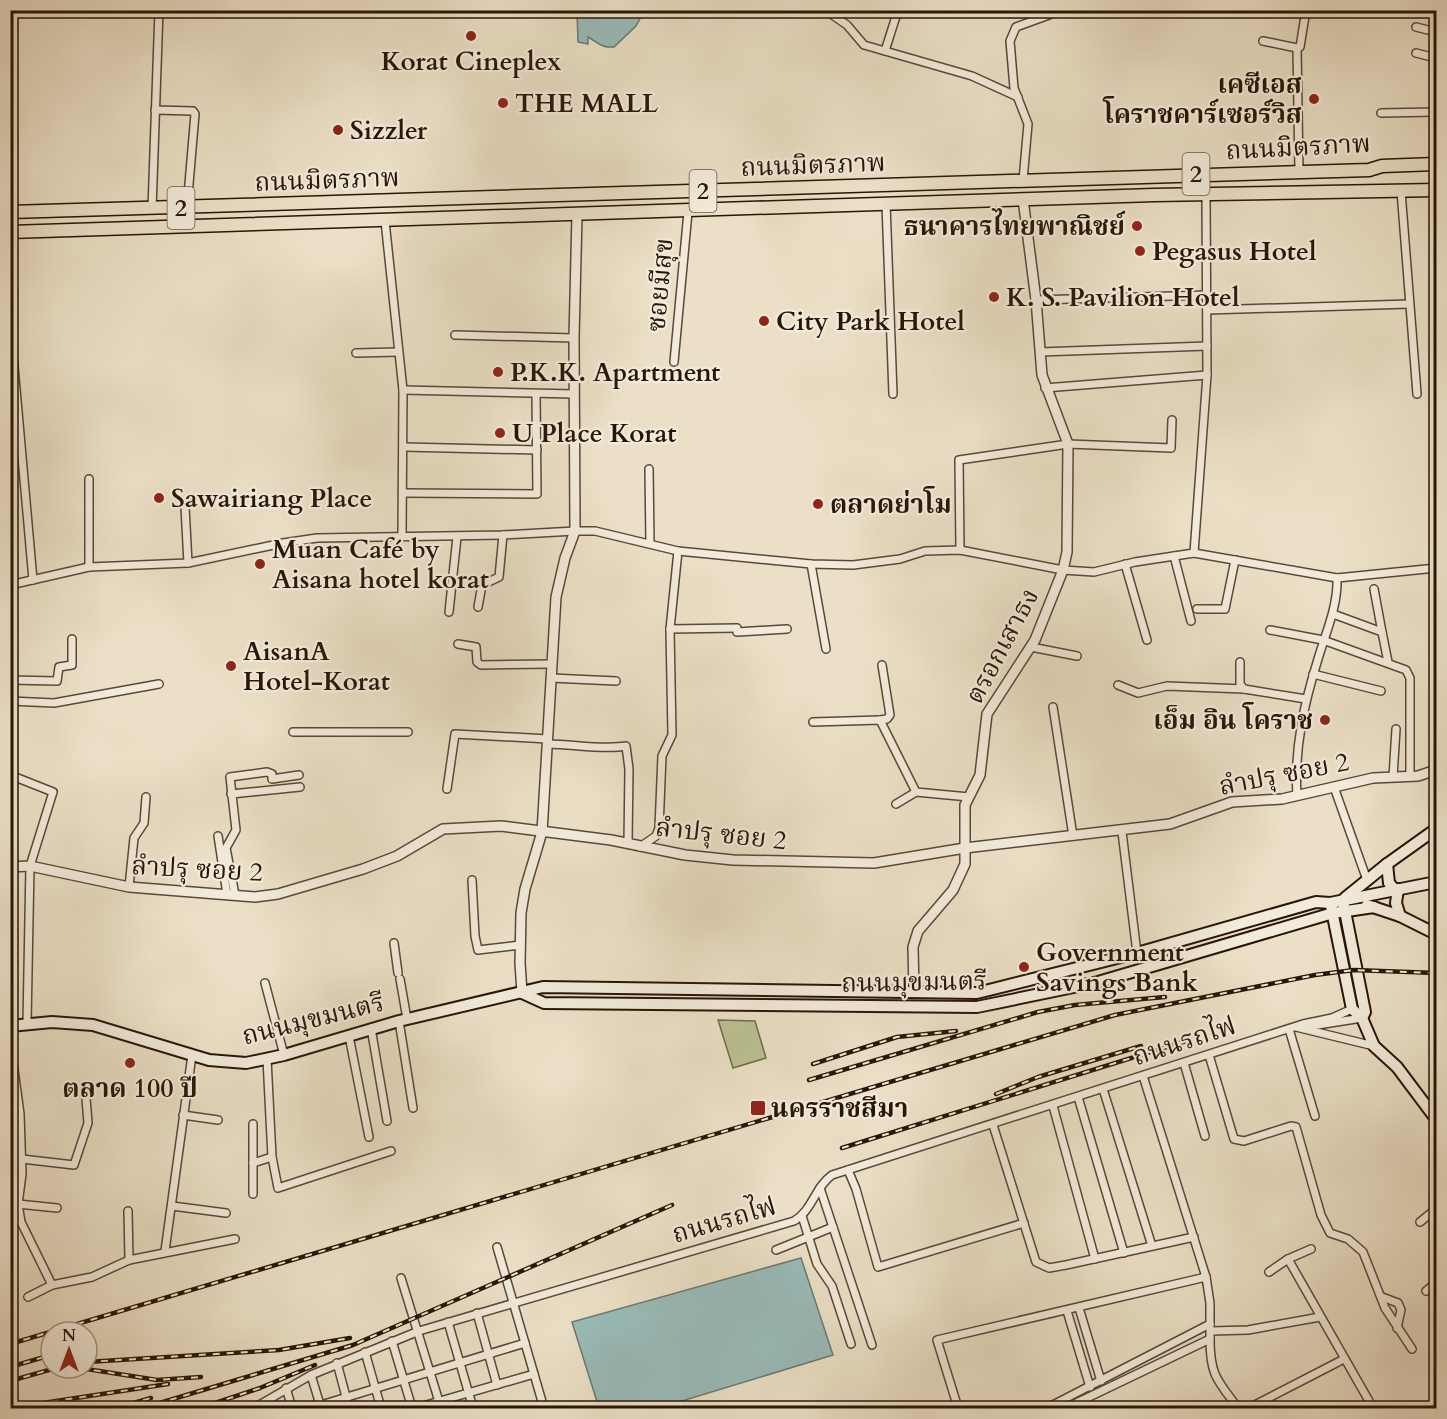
<svg xmlns="http://www.w3.org/2000/svg" width="1447" height="1419" viewBox="0 0 1447 1419" font-family="Cardo,'Noto Serif Thai',serif">
<style>
.green{fill:#bbc193;stroke:#726b4d;stroke-width:1.5}
.water{fill:#99bcba;stroke:#6c7972;stroke-width:1.5}
.lines{fill:none;stroke-linecap:round;stroke-linejoin:round}
.minor-casing{stroke:#5a4837;stroke-width:10}
.tertiary-casing{stroke:#5a4837;stroke-width:12}
.secondary-casing{stroke:#291507;stroke-width:14}
.trunk-casing{stroke:#291507;stroke-width:15}
.minor{stroke:#f2ebdb;stroke-width:7}
.tertiary{stroke:#f2ebdb;stroke-width:9}
.secondary{stroke:#f2ebdb;stroke-width:10}
.trunk{stroke:#ebe0c7;stroke-width:12}
.rail-casing{stroke:#291507;stroke-width:4.5}
.rail{stroke:#f2ebdb;stroke-width:2;stroke-dasharray:7;stroke-linecap:butt}
.poi-dot{fill:#8f2418;stroke:#f2ebdb;stroke-width:2}
.labels{text-anchor:middle;dominant-baseline:central;stroke-width:4.5;stroke-linejoin:round;paint-order:stroke}
.shield{fill:#f2ebdb;stroke:#655547;stroke-width:1.5}
.shield-label{font-size:24px;font-weight:bold;fill:#291507}
.poi-label{font-size:26px;font-weight:bold;fill:#291507;stroke:#f2ebdb;text-anchor:start}
.street-label{font-size:26px;fill:#291507;stroke:#f2ebdb}
</style>
<rect width="100%" height="100%" fill="#ebe0c7"/>
<filter id="stains"><feTurbulence type="fractalNoise" baseFrequency=".00333" numOctaves="4"/><feColorMatrix values="0 0 0 0 .2 0 0 0 0 .09 0 0 0 0 .02 0 0 0 .5 -.17"/></filter>
<radialGradient id="worn" r=".72"><stop offset=".6" stop-color="#630" stop-opacity="0"/><stop offset="1" stop-color="#630" stop-opacity=".3"/></radialGradient>
<polygon class="green" points="718,1020 755,1021 766,1058 733,1068"/>
<g class="water">
<path d="M 577,11 L 577,10 L 644,11 L 636,26 L 614,47 C 601,48 599,43 588,37 L 588,44 L 578,42 Z"/>
<polygon points="801,1258 833,1355 659,1408 599,1408 572,1322"/>
</g>
<g class="lines">
<g class="minor-casing">
<g id="minor">
<polyline points="819,10 831,14 847,25 864,45 972,76 1018,97"/>
<polyline points="1416,27 1436,32"/>
<polyline points="1263,41 1297,48"/>
<polyline points="885,51 898,10"/>
<polyline points="1416,53 1436,58"/>
<polyline points="155,110 193,111 195,114 187,207"/>
<polyline points="1434,111 1435,164"/>
<polyline points="1381,113 1436,112"/>
<polyline points="1299,172 1297,48 1300,47 1306,10"/>
<polyline points="1023,180 1028,124 1014,88 1010,41 1016,27 1049,15 1054,10"/>
<polyline points="1401,191 1417,394"/>
<polyline points="886,204 893,394"/>
<polyline points="152,209 159,10"/>
<polyline points="385,221 403,390 402,535"/>
<polyline points="1036,300 1207,295"/>
<polyline points="1207,310 1409,304"/>
<polyline points="11,333 33,580"/>
<polyline points="455,335 574,338"/>
<polyline points="1040,352 1207,346"/>
<polyline points="356,353 398,352"/>
<polyline points="674,362 688,212"/>
<polyline points="1045,388 1207,375"/>
<polyline points="403,390 574,394"/>
<polyline points="404,447 537,450"/>
<polyline points="649,469 650,544"/>
<polyline points="89,479 89,567"/>
<polyline points="403,493 537,494 536,394"/>
<polyline points="185,507 188,563"/>
<polyline points="960,550 959,460 1068,444 1171,448 1172,420"/>
<polyline points="1194,553 1207,375 1206,194"/>
<polyline points="1174,556 1191,621"/>
<polyline points="811,564 826,649"/>
<polyline points="1125,564 1147,640"/>
<polyline points="10,585 89,567 188,563 283,543 317,538 503,535 575,531 595,531 678,551 811,564 853,565 900,559 925,551 960,550 1063,570 1094,572 1135,562 1194,553 1337,578 1436,568"/>
<polyline points="1374,589 1382,632"/>
<polyline points="478,607 482,585 499,577 503,535"/>
<polyline points="1197,609 1225,609 1235,560"/>
<polyline points="449,612 457,537"/>
<polyline points="1333,614 1382,632 1388,662"/>
<polyline points="670,629 737,628"/>
<polyline points="1270,630 1323,640 1406,670 1410,678 1410,777"/>
<polyline points="737,632 787,629"/>
<polyline points="458,644 476,647 477,662 481,665 552,664"/>
<polyline points="1031,647 1077,656"/>
<polyline points="1240,662 1240,684 1244,689 1306,699"/>
<polyline points="1313,674 1381,691"/>
<polyline points="551,678 616,681"/>
<polyline points="10,680 57,681 59,667 72,665 72,639"/>
<polyline points="1118,685 1138,693 1167,686 1244,689"/>
<polyline points="10,701 54,703 159,684"/>
<polyline points="1053,707 1073,836"/>
<polyline points="880,720 887,719 890,715 882,665"/>
<polyline points="813,722 880,720 916,792 969,797"/>
<polyline points="293,732 408,732"/>
<path d="M 548,744 C 573,744 602,750 626,746 L 629,769 L 628,843"/>
<polyline points="10,775 53,792 30,866 27,1023"/>
<polyline points="1393,777 1396,729"/>
<polyline points="1334,787 1367,880"/>
<polyline points="447,789 455,734 548,739"/>
<polyline points="231,794 300,787"/>
<path d="M 1297,796 C 1294,748 1304,704 1318,659 C 1326,632 1338,606 1337,578"/>
<polyline points="896,804 916,792"/>
<polyline points="1122,832 1137,953"/>
<polyline points="218,836 227,894"/>
<polyline points="640,847 656,836 659,828 662,756 672,735 670,629 678,551"/>
<polyline points="472,880 475,936 478,950 520,945"/>
<polyline points="129,887 134,838 144,823 146,797"/>
<polyline points="235,895 226,848 236,830 230,777 267,772 272,774 272,779 299,775"/>
<polyline points="394,943 398,973"/>
<polyline points="400,979 407,1019"/>
<polyline points="265,983 284,1055"/>
<polyline points="399,1021 413,1108"/>
<polyline points="1311,1026 1362,1018"/>
<polyline points="1296,1027 1374,1046"/>
<polyline points="371,1028 387,1121"/>
<polyline points="1289,1029 1315,1116"/>
<polyline points="349,1036 369,1137"/>
<polyline points="10,1040 20,1114 22,1174 18,1204 21,1222 52,1285"/>
<polyline points="1209,1055 1234,1139 1244,1141 1291,1126 1296,1127 1321,1215 1330,1233 1348,1239 1363,1252 1385,1308 1412,1349"/>
<polyline points="267,1059 272,1157 278,1188 391,1151"/>
<polyline points="1184,1063 1205,1136"/>
<polyline points="1103,1089 1152,1246"/>
<polyline points="1078,1097 1124,1253"/>
<polyline points="1053,1106 1095,1259"/>
<polyline points="183,1115 218,1120"/>
<polyline points="993,1125 1036,1262 1049,1268 1066,1265 1194,1237"/>
<polyline points="253,1163 272,1157"/>
<polyline points="848,1170 856,1189 878,1267 1024,1223"/>
<polyline points="10,1177 22,1159 74,1165 88,1123 85,1086"/>
<polyline points="820,1188 872,1345"/>
<polyline points="253,1194 253,1124"/>
<polyline points="18,1204 57,1208"/>
<polyline points="172,1206 226,1213"/>
<polyline points="128,1211 129,1260"/>
<polyline points="802,1216 817,1264 832,1286 851,1344"/>
<polyline points="1420,1222 1436,1209"/>
<polyline points="497,1247 543,1405 532,1408"/>
<polyline points="776,1250 833,1227"/>
<polyline points="165,1251 192,1055"/>
<polyline points="1288,1259 1373,1408"/>
<polyline points="1269,1272 1288,1259 1311,1249"/>
<polyline points="401,1278 441,1408"/>
<polyline points="1426,1291 1436,1283"/>
<polyline points="28,1297 52,1285 92,1277 129,1260 235,1239"/>
<polyline points="1382,1297 1398,1303 1401,1310 1397,1328"/>
<polyline points="1079,1308 1101,1381"/>
<polyline points="1067,1311 1090,1387"/>
<polyline points="477,1313 497,1385"/>
<polyline points="448,1322 473,1408"/>
<polyline points="1211,1331 1248,1330 1320,1317"/>
<path d="M 1210,1339 C 1210,1375 1217,1380 1238,1408"/>
<polyline points="392,1341 412,1408"/>
<polyline points="365,1352 381,1408"/>
<polyline points="337,1363 349,1408"/>
<polyline points="311,1375 321,1408"/>
<polyline points="286,1388 292,1408"/>
<path d="M 254,1408 L 311,1375 L 419,1331 L 794,1221 C 812,1211 815,1187 832,1175 L 1303,1024 L 1332,1018 L 1352,1009"/>
<polyline points="311,1408 525,1343"/>
<polyline points="416,1408 534,1374"/>
<polyline points="958,1408 937,1340 1206,1277"/>
<polyline points="1047,1408 1210,1324"/>
<polyline points="1066,1408 1210,1339 1210,1303 1206,1277 1143,1076"/>
<polyline points="1249,1408 1344,1359"/>
</g>
</g>
<g class="tertiary-casing">
<g id="tertiary">
<polyline points="10,867 30,866 129,887 255,897 278,894 363,869 397,856 443,829 501,826 611,840 685,855 733,860 874,863 965,848 1170,824 1232,802 1282,799 1373,778 1418,776 1436,770"/>
<polyline points="914,992 913,947 918,931 953,890 965,864 965,805 980,775 987,714 1035,640 1063,570 1067,552 1068,444 1042,375 1036,300 1023,199"/>
<polyline points="522,993 520,963 521,913 525,889 542,832 556,597 565,558 575,531 574,338 577,215"/>
</g>
</g>
<g class="secondary-casing">
<g id="secondary">
<polyline points="1387,864 1389,883 1395,890"/>
<polyline points="1398,889 1396,903 1400,916"/>
<polyline points="1345,898 1387,864 1436,829"/>
<polyline points="1367,905 1400,916 1436,934"/>
<polyline points="1331,906 1352,1009 1362,1018 1374,1046 1397,1067 1436,1119"/>
<polyline points="1344,906 1365,1012 1362,1018"/>
<polyline points="522,993 544,1003 977,1007 1098,982 1333,913 1374,907"/>
<polyline points="10,1026 52,1022 93,1025 209,1060 246,1063 284,1055 399,1021 543,987 977,993 1137,953 1316,902 1330,903 1436,882"/>
</g>
</g>
<g class="trunk-casing">
<g id="trunk">
<polyline points="10,212 1369,170 1382,166 1436,164"/>
<polyline points="10,232 1154,195 1436,190"/>
</g>
</g>
<use href="#minor" class="minor"/>
<use href="#tertiary" class="tertiary"/>
<use href="#secondary" class="secondary"/>
<use href="#trunk" class="trunk"/>
<g class="rail-casing">
<g id="rail">
<polyline points="813,1064 897,1037 956,1031"/>
<polyline points="809,1080 1038,1012 1075,1005 1165,997"/>
<polyline points="996,1094 1038,1077 1141,1046"/>
<polyline points="842,1148 1186,1041"/>
<polyline points="10,1344 1115,1015 1315,975 1354,970 1436,973"/>
<polyline points="87,1362 279,1350 350,1338"/>
<polyline points="10,1367 51,1355"/>
<polyline points="80,1368 157,1380 201,1377"/>
<polyline points="10,1381 56,1368"/>
<polyline points="10,1408 168,1384"/>
<polyline points="116,1408 151,1398"/>
<polyline points="143,1408 353,1345 672,1205"/>
<polyline points="200,1408 260,1388 315,1365"/>
</g>
</g>
<use href="#rail" class="rail"/>
</g>
<g class="poi-dot">
<circle cx="471" cy="36" r="6"/>
<circle cx="1314" cy="99" r="6"/>
<circle cx="503" cy="103" r="6"/>
<circle cx="338" cy="130" r="6"/>
<circle cx="1137" cy="226" r="6"/>
<circle cx="1140" cy="251" r="6"/>
<circle cx="994" cy="297" r="6"/>
<circle cx="764" cy="321" r="6"/>
<circle cx="498" cy="372" r="6"/>
<circle cx="500" cy="433" r="6"/>
<circle cx="159" cy="498" r="6"/>
<circle cx="818" cy="504" r="6"/>
<circle cx="260" cy="564" r="6"/>
<circle cx="231" cy="666" r="6"/>
<circle cx="1325" cy="720" r="6"/>
<circle cx="1024" cy="967" r="6"/>
<circle cx="130" cy="1063" r="6"/>
<rect x="750" y="1100" width="16" height="16" rx="3"/>
</g>
<g class="labels">
<g class="shield">
<rect x="1182.5" y="153" width="27" height="42" rx="4.5"/>
<rect x="689.5" y="170" width="27" height="42" rx="4.5"/>
<rect x="167.5" y="187" width="27" height="42" rx="4.5"/>
</g>
<g class="shield-label">
<text x="1196" y="174">2</text>
<text x="703" y="191">2</text>
<text x="181" y="208">2</text>
</g>
<g class="poi-label">
<text x="471" y="61" text-anchor="middle">Korat Cineplex</text>
<text x="1302" y="84" text-anchor="end">เคซีเอส<tspan x="1302" dy="30">โคราชคาร์เซอร์วิส</tspan></text>
<text x="515" y="103">THE MALL</text>
<text x="350" y="130">Sizzler</text>
<text x="1125" y="226" text-anchor="end">ธนาคารไทยพาณิชย์</text>
<text x="1152" y="251">Pegasus Hotel</text>
<text x="1006" y="297">K. S. Pavilion Hotel</text>
<text x="776" y="321">City Park Hotel</text>
<text x="510" y="372">P.K.K. Apartment</text>
<text x="512" y="433">U Place Korat</text>
<text x="171" y="498">Sawairiang Place</text>
<text x="830" y="504">ตลาดย่าโม</text>
<text x="272" y="549">Muan Café by<tspan x="272" dy="30">Aisana hotel korat</tspan></text>
<text x="243" y="651">AisanA<tspan x="243" dy="30">Hotel-Korat</tspan></text>
<text x="1313" y="720" text-anchor="end">เอ็ม อิน โคราช</text>
<text x="1036" y="952">Government<tspan x="1036" dy="30">Savings Bank</tspan></text>
<text x="130" y="1088" text-anchor="middle">ตลาด 100 ปี</text>
<text x="771" y="1108">นครราชสีมา</text>
</g>
<g class="street-label">
<text transform="translate(1298 147) rotate(-3)">ถนนมิตรภาพ</text>
<text transform="translate(813 165) rotate(-2)">ถนนมิตรภาพ</text>
<text transform="translate(327 180) rotate(-2)">ถนนมิตรภาพ</text>
<text transform="translate(660 285) rotate(-85)">ซอยมีสุข</text>
<text transform="translate(1002 646) rotate(-62)">ตรอกเสาธง</text>
<text transform="translate(1284 774) rotate(-11)">ลำปรุ ซอย 2</text>
<text transform="translate(721 834) rotate(6)">ลำปรุ ซอย 2</text>
<text transform="translate(197 869) rotate(3)">ลำปรุ ซอย 2</text>
<text transform="translate(914 982) rotate(-1)">ถนนมุขมนตรี</text>
<text transform="translate(313 1019) rotate(-14)">ถนนมุขมนตรี</text>
<text transform="translate(1184 1041) rotate(-18)">ถนนรถไฟ</text>
<text transform="translate(724 1220) rotate(-16)">ถนนรถไฟ</text>
</g>
</g>
<rect width="1447" height="1419" fill="none" stroke="#ebe0c7" stroke-width="36"/>
<rect x="12" y="12" width="1423" height="1395" fill="none" stroke="#291507" stroke-width="3"/>
<rect x="18" y="18" width="1411" height="1383" fill="none" stroke="#291507" stroke-width="1.5"/>
<g transform="translate(69 1350)"><circle r="28" fill="#f2ebdb" stroke="#a29586" stroke-width="1.5"/>
<path d="M0-4.5L10 22L0 15L-10 22Z" fill="#8f2418"/>
<text y="-9" font-size="16" font-weight="bold" text-anchor="middle" fill="#291507">N</text>
</g>
<rect width="100%" height="100%" filter="url(#stains)"/>
<rect width="100%" height="100%" fill="url(#worn)"/>
</svg>
